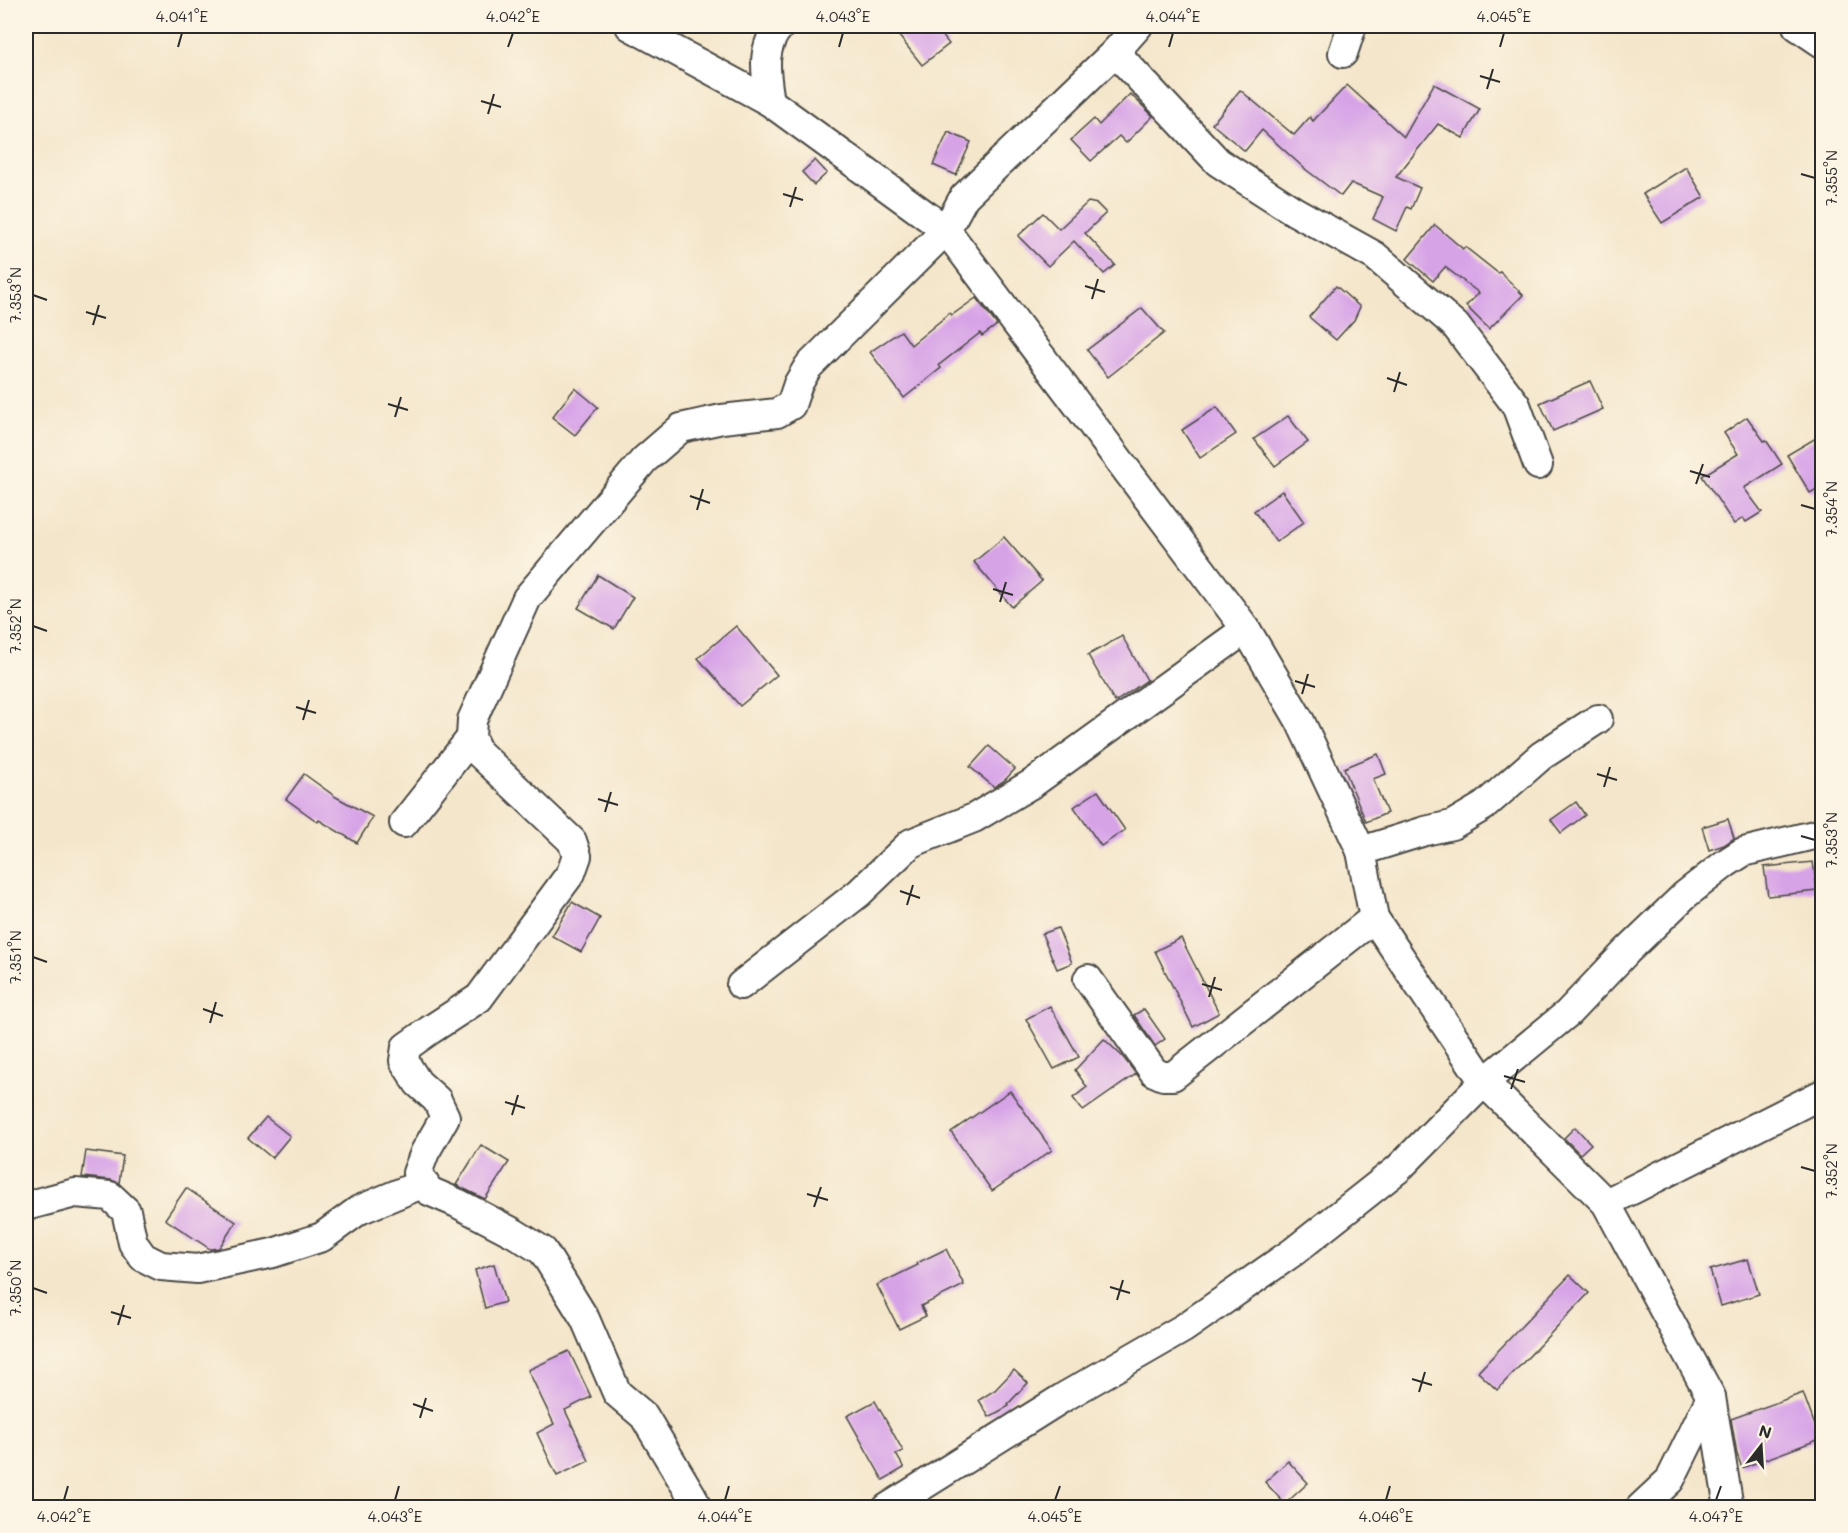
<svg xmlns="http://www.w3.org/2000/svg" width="1848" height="1533" viewBox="0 0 1848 1533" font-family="Mali,sans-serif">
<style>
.building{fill:#d7a3e7}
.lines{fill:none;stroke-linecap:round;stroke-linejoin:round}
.minor-casing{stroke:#494743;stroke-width:32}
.minor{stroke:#fff;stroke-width:28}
.ticks{fill:none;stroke:#2b2b2b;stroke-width:2}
.neatline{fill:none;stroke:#2b2b2b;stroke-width:2}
.ticks-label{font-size:15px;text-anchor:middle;fill:#2b2b2b}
</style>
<rect width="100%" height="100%" fill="#fcf5e5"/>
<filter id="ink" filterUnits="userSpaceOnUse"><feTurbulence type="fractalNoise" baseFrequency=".0167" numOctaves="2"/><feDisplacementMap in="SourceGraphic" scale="12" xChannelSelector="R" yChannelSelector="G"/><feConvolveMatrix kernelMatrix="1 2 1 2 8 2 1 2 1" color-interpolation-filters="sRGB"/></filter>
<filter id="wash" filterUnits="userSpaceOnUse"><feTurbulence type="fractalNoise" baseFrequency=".008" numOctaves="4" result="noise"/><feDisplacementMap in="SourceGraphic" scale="24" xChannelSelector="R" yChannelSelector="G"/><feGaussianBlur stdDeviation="1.35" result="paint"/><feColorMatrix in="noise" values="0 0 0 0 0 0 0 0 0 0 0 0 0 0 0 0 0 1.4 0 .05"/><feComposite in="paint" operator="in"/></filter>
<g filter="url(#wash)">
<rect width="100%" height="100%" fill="#f4e6cb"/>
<g id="blocks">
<g class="building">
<polygon points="891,26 935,26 949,44 922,65"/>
<polygon points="1434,84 1480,109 1463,138 1438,124 1396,177 1420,188 1411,209 1407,207 1396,231 1373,219 1383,197 1351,183 1341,196 1305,169 1262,130 1245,151 1212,124 1240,90 1294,135 1310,117 1313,121 1347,85 1404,137"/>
<polygon points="1130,94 1153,116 1126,143 1119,136 1091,161 1071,140 1094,119 1099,125"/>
<polygon points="948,132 971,142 956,175 933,165"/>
<polygon points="815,160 827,173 814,185 802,172"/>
<polygon points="1686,167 1704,197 1662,223 1643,194"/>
<polygon points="1088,202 1097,204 1106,213 1085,233 1115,265 1104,274 1074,241 1048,266 1018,236 1043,213 1059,229"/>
<polygon points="1435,225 1463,249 1465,247 1498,273 1500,272 1523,295 1489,329 1466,306 1479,293 1445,267 1433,281 1407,259"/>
<polygon points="1336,286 1360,307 1354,320 1336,340 1309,317"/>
<polygon points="976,298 997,325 982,336 980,333 939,365 941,368 904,398 870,352 901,331 911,345 950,313 952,315"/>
<polygon points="1142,308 1164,333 1108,377 1087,350"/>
<polygon points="1590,381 1603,409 1553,431 1540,403"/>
<polygon points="575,388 598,407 575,435 552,417"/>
<polygon points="1217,407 1236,434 1200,458 1182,430"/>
<polygon points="1288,416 1308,442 1275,466 1254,439"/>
<polygon points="1747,417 1764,441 1766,440 1782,464 1744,488 1762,512 1746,522 1743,518 1734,524 1702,476 1738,454 1724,433"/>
<polygon points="1816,438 1822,448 1822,486 1810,493 1787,455"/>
<polygon points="1282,491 1304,522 1276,542 1254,511"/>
<polygon points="1004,537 1042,581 1012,607 974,562"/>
<polygon points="598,575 633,597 614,629 578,608"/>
<polygon points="736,626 777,675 740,706 698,658"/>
<polygon points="1122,636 1147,680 1115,702 1088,655"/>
<polygon points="989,746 1015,769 1005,780 994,787 970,767"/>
<polygon points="1378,754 1386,774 1373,779 1387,813 1366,822 1344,768"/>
<polygon points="304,774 336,797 373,817 357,843 319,820 318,822 286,799"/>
<polygon points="1098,791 1125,830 1101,846 1074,807"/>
<polygon points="1576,802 1585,815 1561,833 1551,820"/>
<polygon points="1728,819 1734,838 1724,845 1709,850 1702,827"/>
<polygon points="1813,862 1817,891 1768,896 1764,867"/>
<polygon points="572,902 600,918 581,952 552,936"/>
<polygon points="1058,928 1072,963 1057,969 1042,934"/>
<polygon points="1181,938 1219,1013 1193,1027 1155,951"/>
<polygon points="1050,1006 1079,1057 1054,1069 1026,1019"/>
<polygon points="1144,1009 1165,1039 1155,1046 1134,1015"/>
<polygon points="1104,1039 1122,1056 1136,1074 1083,1111 1073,1098 1087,1087 1075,1070"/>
<polygon points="1010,1091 1052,1150 992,1191 951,1132"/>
<polygon points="266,1117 290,1136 272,1158 248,1138"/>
<polygon points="1575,1127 1591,1144 1580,1154 1564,1138"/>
<polygon points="481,1145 509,1162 485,1199 456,1185"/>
<polygon points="86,1151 123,1156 119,1183 111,1180 82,1177"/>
<polygon points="186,1188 236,1222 219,1248 210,1249 165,1219"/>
<polygon points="946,1249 964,1285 921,1306 926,1316 899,1329 877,1285 918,1265 917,1263"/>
<polygon points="1748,1259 1759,1294 1721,1306 1710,1270"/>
<polygon points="494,1264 505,1302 485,1308 475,1270"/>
<polygon points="1570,1275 1589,1293 1497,1390 1478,1372"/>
<polygon points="569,1351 591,1397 565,1410 589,1461 557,1476 537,1433 554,1424 528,1370"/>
<polygon points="1014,1370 1028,1383 1008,1404 1009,1406 989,1417 979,1400 995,1390"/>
<polygon points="1803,1393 1820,1439 1742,1468 1737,1454 1731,1419"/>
<polygon points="875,1401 903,1451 896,1454 904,1468 883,1480 847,1416"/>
<polygon points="1288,1461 1308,1483 1285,1504 1265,1482"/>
</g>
</g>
</g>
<g filter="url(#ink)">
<use href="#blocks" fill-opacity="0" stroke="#494743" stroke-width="1.5"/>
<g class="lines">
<g class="minor-casing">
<g id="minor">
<polyline points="630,26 770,102 946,230 808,367 798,384 791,405 777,413 722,419 681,428 644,460 527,598 472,720 471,738 478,752 572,841 577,856 571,873 479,998 430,1030 406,1047 404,1061 418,1083 437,1100 445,1117 425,1152 417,1173 429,1191 457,1203 514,1233 543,1251 585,1319 617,1393 644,1416 692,1496 697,1508"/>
<polyline points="1138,26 1115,52 964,197 946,230 1246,629 1300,721 1361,851 1374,918 1484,1082 1606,1203 1711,1397 1729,1508"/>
<polyline points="1797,26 1822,43"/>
<polyline points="1115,52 1218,162 1294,211 1375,256 1455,325 1516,405 1538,465"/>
<polyline points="1343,53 1352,26"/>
<path d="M 770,102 C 766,75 760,48 780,26"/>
<polyline points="404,823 471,738"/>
<polyline points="1361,851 1425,831 1452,825 1484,806 1541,756 1598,719"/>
<polyline points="1088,979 1154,1072 1163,1076 1173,1076 1374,918"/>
<polyline points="741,985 859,893 911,843 974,818 1033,783 1246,629"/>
<polyline points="1606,1203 1822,1094"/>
<polyline points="26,1206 75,1193 110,1196 126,1211 133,1243 143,1257 161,1266 197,1269 273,1253 322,1237 359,1210 424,1183"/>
<polyline points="887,1508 1064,1397 1184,1328 1293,1252 1398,1169 1484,1082 1568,1013 1627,951 1685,895 1726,863 1743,852 1822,833"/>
<polyline points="1640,1508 1670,1480 1711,1397"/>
</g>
</g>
<use href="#minor" class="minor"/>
</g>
</g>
<path class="ticks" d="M 178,47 L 182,33M 508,47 L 513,33M 839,47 L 843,33M 1169,47 L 1173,33M 1500,47 L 1504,33M 1480,76 L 1500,82M 1487,89 L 1493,69M 481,101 L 501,107M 488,114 L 494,94M 1801,174 L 1815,178M 783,194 L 803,200M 790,207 L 796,187M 1085,286 L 1105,292M 33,295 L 47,300M 1092,299 L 1098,279M 86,312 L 106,318M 93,325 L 99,305M 1387,378 L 1407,385M 1394,392 L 1400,372M 388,404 L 408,410M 395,417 L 401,397M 1690,471 L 1710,477M 1696,484 L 1703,464M 690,496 L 710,503M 1801,505 L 1815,509M 697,510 L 703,489M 993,589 L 1013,595M 1000,602 L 1006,582M 33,626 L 47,631M 1295,681 L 1315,687M 1302,694 L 1308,674M 296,707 L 316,713M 303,720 L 309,700M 1597,774 L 1617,780M 1604,787 L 1610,767M 598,799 L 618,805M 605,812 L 611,792M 1801,836 L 1815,840M 900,891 L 920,898M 907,905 L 913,885M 33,957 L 47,962M 1202,984 L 1222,990M 1209,997 L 1215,977M 203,1009 L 223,1016M 210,1023 L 216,1002M 1504,1076 L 1525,1082M 1511,1089 L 1518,1069M 505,1102 L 525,1108M 512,1115 L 518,1095M 1801,1167 L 1815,1171M 807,1194 L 828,1200M 814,1207 L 821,1187M 1110,1287 L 1130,1293M 33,1288 L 47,1293M 1117,1300 L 1123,1280M 111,1312 L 131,1318M 118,1325 L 124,1305M 1412,1379 L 1432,1385M 1419,1392 L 1425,1372M 413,1404 L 433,1411M 420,1418 L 426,1398M 64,1500 L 68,1486M 395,1500 L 399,1486M 725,1500 L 729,1486M 1055,1500 L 1060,1486M 1386,1500 L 1390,1486M 1716,1500 L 1721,1486"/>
<rect width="1848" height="1533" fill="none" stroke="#fcf5e5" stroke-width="66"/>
<g transform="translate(1761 1446) rotate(17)" stroke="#fcf5e5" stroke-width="4.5" paint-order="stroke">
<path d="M0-4.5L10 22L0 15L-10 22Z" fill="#2b2b2b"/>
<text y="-9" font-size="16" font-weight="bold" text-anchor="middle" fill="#2b2b2b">N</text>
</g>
<rect x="33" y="33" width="1782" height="1467" class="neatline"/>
<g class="ticks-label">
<text x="182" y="22">4.041°E</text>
<text x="513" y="22">4.042°E</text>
<text x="843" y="22">4.043°E</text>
<text x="1173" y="22">4.044°E</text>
<text x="1504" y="22">4.045°E</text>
<text transform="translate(1832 178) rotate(-90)" y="5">7.355°N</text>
<text transform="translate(16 295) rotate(-90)" y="5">7.353°N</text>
<text transform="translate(1832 509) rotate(-90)" y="5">7.354°N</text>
<text transform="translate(16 626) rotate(-90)" y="5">7.352°N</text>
<text transform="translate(1832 840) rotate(-90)" y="5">7.353°N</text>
<text transform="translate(16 957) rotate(-90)" y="5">7.351°N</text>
<text transform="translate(1832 1171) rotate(-90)" y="5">7.352°N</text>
<text transform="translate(16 1288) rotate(-90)" y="5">7.350°N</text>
<text x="64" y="1522">4.042°E</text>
<text x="395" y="1522">4.043°E</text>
<text x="725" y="1522">4.044°E</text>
<text x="1055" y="1522">4.045°E</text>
<text x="1386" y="1522">4.046°E</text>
<text x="1716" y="1522">4.047°E</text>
</g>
</svg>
